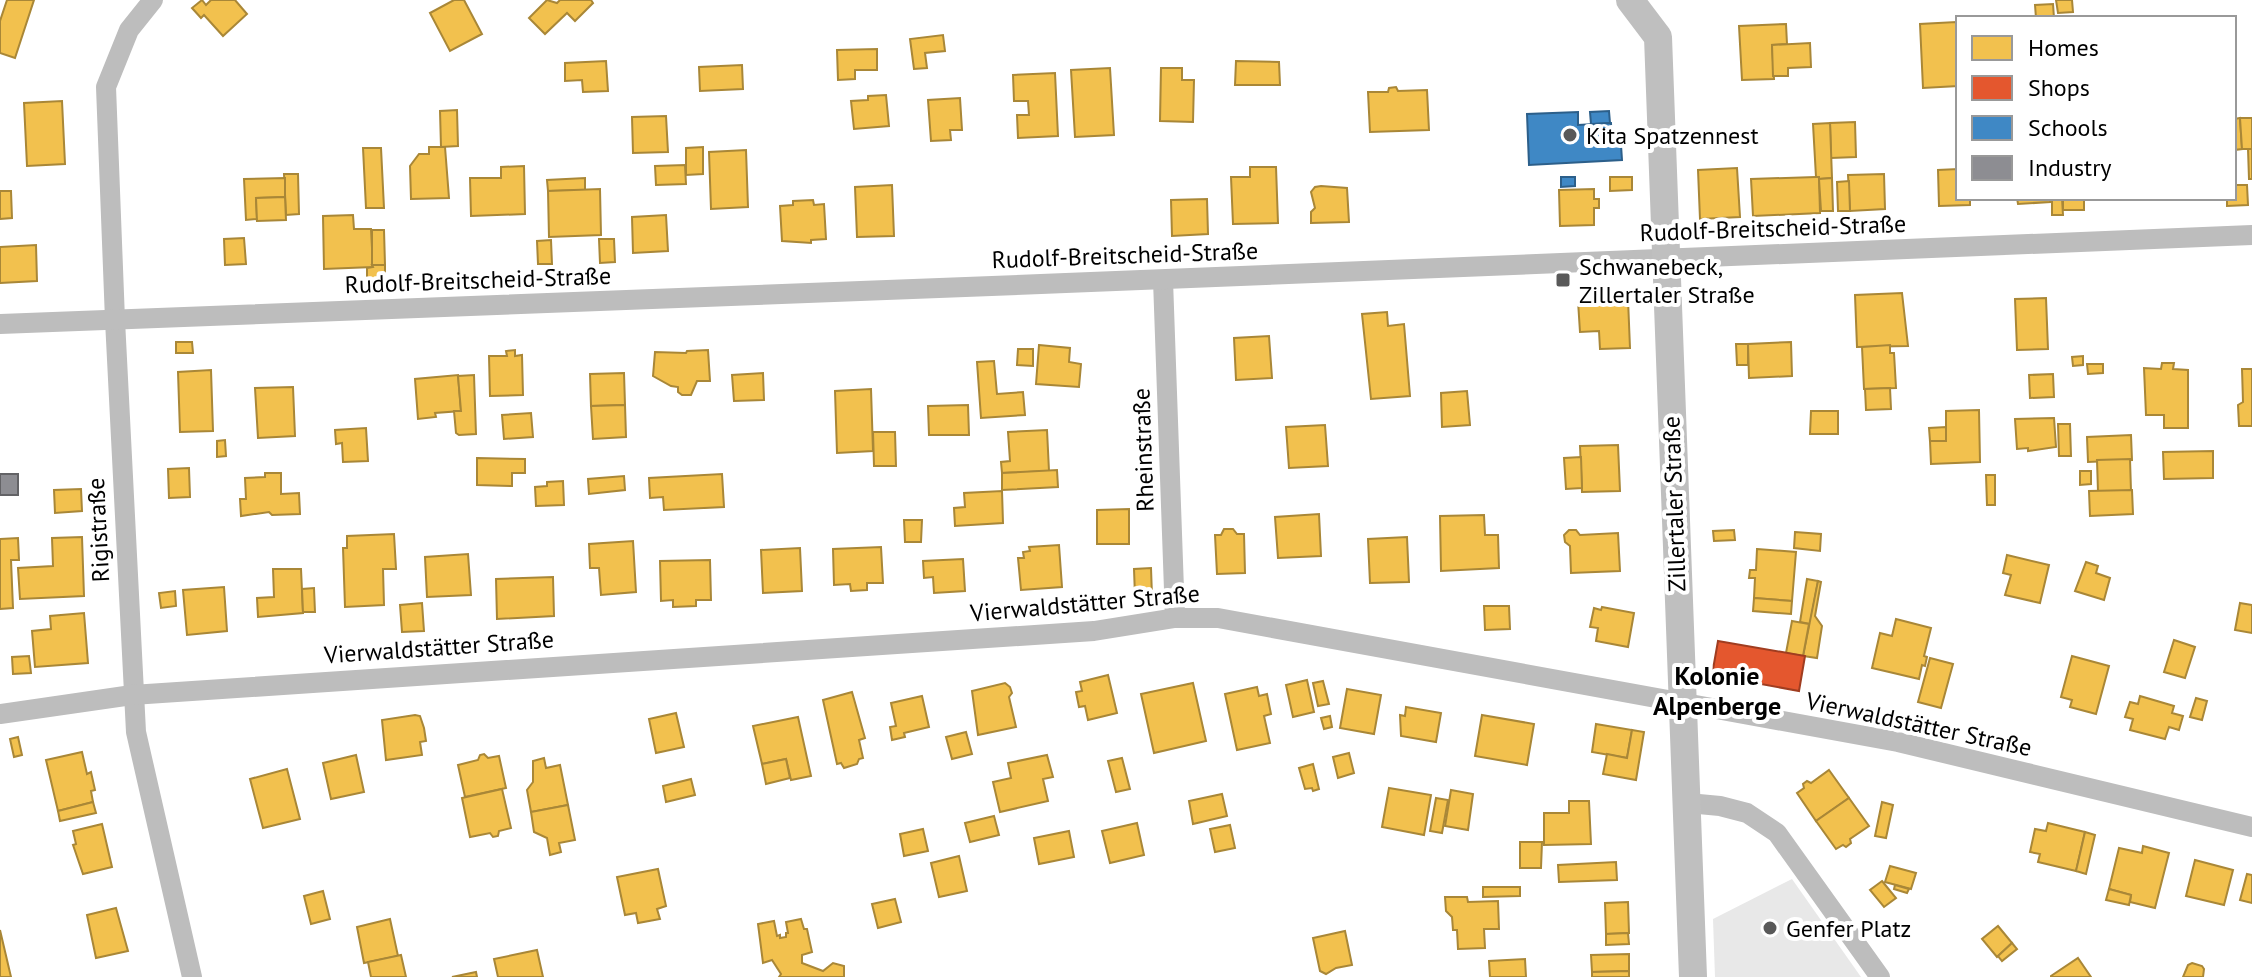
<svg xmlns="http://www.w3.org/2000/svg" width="2252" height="977" viewBox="0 0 2252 977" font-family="'PT Sans',sans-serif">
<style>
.green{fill:#e8e8e8}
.homes{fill:#f2c14e;stroke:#a98737;stroke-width:2}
.shops{fill:#e4572e;stroke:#a03d20;stroke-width:2}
.schools{fill:#3f88c5;stroke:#2c5f8a;stroke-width:2}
.industry{fill:#8d8d92;stroke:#636366;stroke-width:2}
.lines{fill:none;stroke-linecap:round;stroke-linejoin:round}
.street{stroke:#bdbdbd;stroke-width:20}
.secondary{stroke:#bfbfbf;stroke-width:28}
.poi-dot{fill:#595959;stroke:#fff;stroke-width:3}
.labels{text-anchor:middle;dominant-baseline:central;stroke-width:8;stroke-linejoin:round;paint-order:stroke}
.poi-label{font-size:24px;fill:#000;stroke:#fff;text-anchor:start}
.street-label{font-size:24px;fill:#000;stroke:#fff}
.neighbourhood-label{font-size:26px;font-weight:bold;fill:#000;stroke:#fff}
</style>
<rect width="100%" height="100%" fill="#fff"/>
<polygon class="green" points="1792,879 1861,977 1715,977 1713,919"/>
<g class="homes">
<polygon points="7,0 34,0 15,58 0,53 0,21"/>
<polygon points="202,0 206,5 211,0 235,0 247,14 223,36 204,15 201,18 192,8"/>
<polygon points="454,0 464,0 482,34 450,51 430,13"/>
<polygon points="547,0 557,3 560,0 591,0 593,3 575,21 567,13 545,34 529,18"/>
<polygon points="2056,0 2072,0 2073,12 2058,13"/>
<polygon points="2053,4 2054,18 2036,18 2035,5"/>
<polygon points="1956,22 1958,86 1923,88 1920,24"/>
<polygon points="1786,24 1787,44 1772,45 1774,79 1742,80 1739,26"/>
<polygon points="943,35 945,51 925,53 927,68 914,69 910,39"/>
<polygon points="1810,43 1811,67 1788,68 1788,76 1773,76 1772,45"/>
<polygon points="877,49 877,70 855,70 855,79 838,80 837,50"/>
<polygon points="606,61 608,91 583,92 582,80 565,81 565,63"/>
<polygon points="1236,61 1279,62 1280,85 1235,85"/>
<polygon points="742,65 743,89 700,91 699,67"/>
<polygon points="1110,68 1114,135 1075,137 1071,70"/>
<polygon points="1161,68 1182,68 1182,80 1194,80 1193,122 1160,121"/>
<polygon points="1055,73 1058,136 1018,138 1017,115 1029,115 1028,101 1014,101 1013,75"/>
<polygon points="1396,87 1398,91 1427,90 1429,130 1370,132 1368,92 1388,92 1389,88"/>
<polygon points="886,95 889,126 854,129 851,101 868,100 868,96"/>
<polygon points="960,98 962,130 950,130 951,140 931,141 928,100"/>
<polygon points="62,101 65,164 27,166 24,103"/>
<polygon points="457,110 458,146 441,147 440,111"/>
<polygon points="666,116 668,152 633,153 632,117"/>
<polygon points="2240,118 2242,149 2234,150 2234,119"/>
<polygon points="2240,118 2252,118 2252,149 2242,149"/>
<polygon points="1855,122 1856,157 1831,158 1830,123"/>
<polygon points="1830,123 1832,178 1819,179 1816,177 1813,124"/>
<polygon points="429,147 445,147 449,198 411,199 410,166 419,154 429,154"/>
<polygon points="703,147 703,174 686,175 686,148"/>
<polygon points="363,148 381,148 384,208 366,208"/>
<polygon points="2248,149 2252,149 2252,179 2249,179"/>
<polygon points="746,150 748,207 711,209 709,152"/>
<polygon points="685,165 686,184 656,185 655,166"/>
<polygon points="524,166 525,214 471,216 470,178 501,178 501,167"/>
<polygon points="1250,167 1276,167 1278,223 1233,224 1231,177 1250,177"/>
<polygon points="1737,168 1740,217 1700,219 1698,170"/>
<polygon points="1958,169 1958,198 1970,198 1970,205 1939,206 1938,170"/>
<polygon points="284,174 298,174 299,214 286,215"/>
<polygon points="1884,174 1885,209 1850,211 1848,175"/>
<polygon points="1610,177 1632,177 1632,190 1610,191"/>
<polygon points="1816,177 1819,177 1820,213 1753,216 1751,179"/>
<polygon points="285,178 285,197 256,198 257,219 246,220 244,179"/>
<polygon points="585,178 585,190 548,191 547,180"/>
<polygon points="1832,178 1833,211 1821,211 1819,179"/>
<polygon points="1849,181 1850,211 1838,211 1837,182"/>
<polygon points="892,185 894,236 857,237 855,187"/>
<polygon points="2234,185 2247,185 2248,205 2227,206 2227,198 2234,198"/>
<polygon points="1321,186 1347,188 1349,222 1311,223 1311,212 1315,208 1311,192 1315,187"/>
<polygon points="600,189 601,235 549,237 548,191"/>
<polygon points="1594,189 1594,199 1599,199 1599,208 1594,208 1594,225 1560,226 1559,190"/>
<polygon points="0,191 11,191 12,218 0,219"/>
<polygon points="285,197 286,220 257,221 256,198"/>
<polygon points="2017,198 2050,198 2050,202 2018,204"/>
<polygon points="2052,198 2062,198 2063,215 2052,215"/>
<rect x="2063" y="198" width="21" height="12"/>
<polygon points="1207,199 1208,234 1172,236 1171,200"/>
<polygon points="813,200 814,205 824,204 826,239 811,240 811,243 782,241 780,206 793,205 793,201"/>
<polygon points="353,215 354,229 371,229 373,267 324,269 323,216"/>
<polygon points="666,215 668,251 633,253 632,217"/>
<polygon points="372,230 384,230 385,265 372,265"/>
<polygon points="244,238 246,264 225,265 224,239"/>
<polygon points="599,239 614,239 615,262 600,263"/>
<polygon points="551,240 552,264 538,264 537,241"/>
<polygon points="36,245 37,281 0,283 0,247"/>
<polygon points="372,265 385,265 385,286 367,287 367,268 373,267"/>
<polygon points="1902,293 1908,346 1857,347 1855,295"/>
<polygon points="2046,298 2048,349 2017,350 2015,299"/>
<polygon points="1628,299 1630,348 1600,349 1599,331 1580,332 1578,301"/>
<polygon points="1387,312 1388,326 1404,324 1410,396 1371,399 1362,314"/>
<polygon points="1269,336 1272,378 1236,380 1234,338"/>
<polygon points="176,342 192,342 193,353 176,353"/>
<polygon points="1791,342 1792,376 1749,378 1748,344"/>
<polygon points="1736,344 1748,344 1748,365 1737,365"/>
<polygon points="1039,345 1070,348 1069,362 1081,364 1079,387 1036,384"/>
<polygon points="1890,345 1890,353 1894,353 1896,388 1864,389 1862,347"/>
<polygon points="1018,349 1033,349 1033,366 1017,365"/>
<polygon points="515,350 515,356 522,355 523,395 490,396 489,356 507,356 506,351"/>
<polygon points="708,350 710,381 697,381 691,395 682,395 678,392 678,387 671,386 653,376 655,352 686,353 687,351"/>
<polygon points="2083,356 2083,365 2073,366 2072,357"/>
<polygon points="994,361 997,394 1023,392 1025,415 981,418 977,362"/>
<polygon points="2162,363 2174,363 2173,369 2188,370 2188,428 2164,428 2164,415 2146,415 2144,368 2161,369"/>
<polygon points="2087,364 2103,364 2103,373 2088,374"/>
<polygon points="2242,369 2252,369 2252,426 2239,426 2238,405 2243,402"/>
<polygon points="211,370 213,431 180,432 178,372"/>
<polygon points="624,373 625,405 591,406 590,374"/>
<polygon points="763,373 764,400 734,401 732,375"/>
<polygon points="2053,374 2054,397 2030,398 2029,375"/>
<polygon points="458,375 461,411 435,413 436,417 418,419 415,379"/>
<polygon points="474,375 476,434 459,435 456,433 454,411 461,411 458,376"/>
<polygon points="293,387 295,436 258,438 255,388"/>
<polygon points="1890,388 1891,409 1866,410 1865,389"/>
<polygon points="871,389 873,451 837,453 835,391"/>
<polygon points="1467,391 1470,425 1442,427 1441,393"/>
<polygon points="625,405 626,437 593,439 591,406"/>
<polygon points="968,405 969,435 929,435 928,406"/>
<polygon points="1979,410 1980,462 1931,464 1930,441 1946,441 1946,411"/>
<polygon points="1811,411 1838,411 1838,434 1810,434"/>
<polygon points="531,413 533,437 504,439 502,415"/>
<polygon points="2054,418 2056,447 2028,451 2028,448 2017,449 2015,419"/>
<polygon points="2058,424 2070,424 2071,456 2059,456"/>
<polygon points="1325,425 1328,466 1289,468 1286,427"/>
<polygon points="1946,427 1946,441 1930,441 1929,428"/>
<polygon points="366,428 368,461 343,462 342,443 336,444 335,430"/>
<polygon points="1047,430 1049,471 1002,473 1001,462 1010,461 1008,432"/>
<polygon points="873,432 895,432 896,466 874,466"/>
<polygon points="2131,435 2132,460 2088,462 2087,437"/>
<polygon points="225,440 226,456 217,457 217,441"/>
<polygon points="1618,445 1620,491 1582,492 1580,446"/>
<polygon points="2213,451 2213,478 2164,479 2163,452"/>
<polygon points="1581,457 1582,488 1566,489 1564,458"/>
<polygon points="477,458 525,459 525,473 512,473 512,486 477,485"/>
<polygon points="2130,459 2131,491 2098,492 2097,460"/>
<polygon points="189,468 190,497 169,498 168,469"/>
<polygon points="1057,470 1058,487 1002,490 1002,473"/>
<polygon points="2080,471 2091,471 2091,484 2080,485"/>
<polygon points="265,473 281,473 281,494 299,493 300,514 272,515 269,512 241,516 240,499 246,499 245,478 265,477"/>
<polygon points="722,474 724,507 664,510 663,497 650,498 649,478"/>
<polygon points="1986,475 1995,475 1995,505 1987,505"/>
<polygon points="624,476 625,490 589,494 588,479"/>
<polygon points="563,481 564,505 536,506 535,487 547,486 547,482"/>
<polygon points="81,489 82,511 55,513 54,490"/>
<polygon points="2132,490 2133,514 2090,516 2089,491"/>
<polygon points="1002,491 1003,523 955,526 954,508 965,507 964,493"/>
<polygon points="1129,509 1129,544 1097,544 1097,510"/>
<polygon points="1319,514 1321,556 1278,558 1275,517"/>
<polygon points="1484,515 1485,535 1498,535 1499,568 1441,571 1440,516"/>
<polygon points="904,520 922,520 921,542 905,542"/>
<polygon points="1224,529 1233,529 1237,534 1244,534 1245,573 1217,574 1215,535 1221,535"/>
<polygon points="1569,530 1576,530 1580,535 1618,533 1620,571 1571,573 1570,546 1565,542 1564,535"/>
<polygon points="1734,530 1735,540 1714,541 1713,531"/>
<polygon points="1795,532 1821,534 1820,551 1794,548"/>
<polygon points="394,534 396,569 383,569 384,605 345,607 343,548 347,548 347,536"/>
<polygon points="82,537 84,596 20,599 18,568 53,566 52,538"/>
<polygon points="1407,537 1409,582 1370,583 1368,539"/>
<polygon points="18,538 19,560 11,560 13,608 0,609 0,539"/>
<polygon points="633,541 636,592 601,595 599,568 590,568 589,544"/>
<polygon points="1059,545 1062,587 1021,590 1018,558 1024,558 1023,552 1030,551 1029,547"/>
<polygon points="881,547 883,583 867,583 867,590 851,591 850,584 834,585 833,549"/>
<polygon points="800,548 802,591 763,593 761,550"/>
<polygon points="1757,549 1796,552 1792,601 1754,598 1755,578 1749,578 1750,570 1756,570"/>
<polygon points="468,554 471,595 427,597 425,557"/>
<polygon points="2007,555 2049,565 2040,603 2005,595 2011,575 2003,573"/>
<polygon points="963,559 965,591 934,593 933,577 924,578 923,561"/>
<polygon points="710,560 711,600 696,600 696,606 673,607 673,600 661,601 660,561"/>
<polygon points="2086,562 2098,566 2096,573 2110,578 2104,600 2075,591"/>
<polygon points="1151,568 1152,596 1135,596 1134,569"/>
<polygon points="273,569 301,569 303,613 258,617 257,598 274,597"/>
<polygon points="553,577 554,616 497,619 496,579"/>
<polygon points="1807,579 1818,581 1810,624 1800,622"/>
<polygon points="1818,581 1821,582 1815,616 1822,626 1817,658 1803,656"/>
<polygon points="224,587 227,631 187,635 183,590"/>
<polygon points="314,588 315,612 303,612 302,589"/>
<polygon points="175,591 176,606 161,608 159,593"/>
<polygon points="1754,598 1792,601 1791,614 1753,611"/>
<polygon points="422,603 424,631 402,632 400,605"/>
<polygon points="2240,603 2252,605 2252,633 2235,630"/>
<polygon points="1484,606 1509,606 1510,629 1485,630"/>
<polygon points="1602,607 1634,613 1628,647 1596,641 1598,628 1590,627 1594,608 1601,610"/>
<polygon points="84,613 88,663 35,667 32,631 51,629 50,616"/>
<polygon points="1896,619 1931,628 1924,656 1927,657 1925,666 1922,665 1919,679 1872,668 1880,633 1892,636"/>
<polygon points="1792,621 1809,624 1803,656 1786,653"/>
<polygon points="2174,640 2195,647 2185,678 2164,672"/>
<polygon points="29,656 31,673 13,674 12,657"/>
<polygon points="2072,656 2109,666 2096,714 2070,707 2072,700 2061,697"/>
<polygon points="1930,658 1953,664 1941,708 1918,702"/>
<polygon points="1108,675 1117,713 1088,720 1085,706 1079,707 1076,692 1082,691 1080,682"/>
<polygon points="1307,680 1314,712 1293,717 1286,685"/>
<polygon points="1323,681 1329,704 1318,706 1313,683"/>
<polygon points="1005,683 1010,687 1012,693 1009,697 1016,727 978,735 972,691"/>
<polygon points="1193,683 1206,741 1154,753 1141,694"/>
<polygon points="1257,687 1259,696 1267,694 1271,714 1264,716 1270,743 1237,750 1225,694"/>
<polygon points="1347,689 1381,695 1374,734 1340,728"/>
<polygon points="852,692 865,738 859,740 863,758 859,759 857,764 844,768 841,763 837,764 823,700"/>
<polygon points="922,696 929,727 904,733 905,737 892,740 890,727 896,726 891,703"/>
<polygon points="2140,696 2174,706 2172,713 2183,716 2179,730 2169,727 2165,739 2130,730 2133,719 2125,717 2130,702 2138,704"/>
<polygon points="2196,698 2207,701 2202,720 2190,717"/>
<polygon points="1406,707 1441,713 1436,742 1401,736 1400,715 1405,716"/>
<polygon points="676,713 684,747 656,753 649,719"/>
<polygon points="415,715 420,716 424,728 426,741 420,742 422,755 386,760 382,720"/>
<polygon points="1482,715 1534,724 1527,765 1475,756"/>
<polygon points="1330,716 1332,727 1324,729 1321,718"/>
<polygon points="798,717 811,776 791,780 786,759 762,764 753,726"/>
<polygon points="1596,724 1632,730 1627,758 1592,752"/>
<polygon points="1632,730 1644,732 1636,780 1603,774 1607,754 1627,758"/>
<polygon points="966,732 972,754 952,759 946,737"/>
<polygon points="18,737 22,755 14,757 10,739"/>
<polygon points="82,752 87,774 91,772 95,790 91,791 93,802 58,811 46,760"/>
<polygon points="1349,753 1354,773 1338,778 1333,757"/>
<polygon points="484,754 488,758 499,756 506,788 465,797 458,765 478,760 480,755"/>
<polygon points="356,755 364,792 331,799 323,763"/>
<polygon points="1047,755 1053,777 1043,779 1048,801 1000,812 993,782 1011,778 1008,763"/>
<polygon points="544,758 546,768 560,765 568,805 531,812 527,790 533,782 533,761"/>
<polygon points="1122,758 1130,789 1116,792 1108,761"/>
<polygon points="786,759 790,778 766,784 762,764"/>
<polygon points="1313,764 1319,789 1313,791 1312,788 1305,789 1299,768"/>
<polygon points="287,769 300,819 263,828 250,779"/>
<polygon points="1829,770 1849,798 1816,821 1797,793 1804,788 1803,784 1807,781 1811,783"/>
<polygon points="691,779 695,795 666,802 663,786"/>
<polygon points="1389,788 1431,795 1424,835 1382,827"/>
<polygon points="502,789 511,828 499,831 498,836 493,837 490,833 470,837 462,798"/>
<polygon points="1451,790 1473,794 1468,830 1445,826"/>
<polygon points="1222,794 1227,816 1193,824 1189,801"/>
<polygon points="1436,798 1448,800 1442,833 1430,831"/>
<polygon points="1849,798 1869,826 1850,839 1851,843 1846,847 1843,845 1836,849 1816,821"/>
<polygon points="1569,801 1589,801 1591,844 1544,845 1544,813 1569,813"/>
<polygon points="93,802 96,813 60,821 58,811"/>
<polygon points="1882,802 1893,805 1886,838 1875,836"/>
<polygon points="568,805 575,840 559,843 561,852 550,855 547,838 534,832 531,812"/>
<polygon points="994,816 999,835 970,842 965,823"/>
<polygon points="1137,823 1144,855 1110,863 1102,831"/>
<polygon points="2048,823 2085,832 2076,871 2038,862 2040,854 2030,852 2035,829 2046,831"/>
<polygon points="102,824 112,867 83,874 73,845 76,844 73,831"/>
<polygon points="1230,825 1235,848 1215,852 1210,829"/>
<polygon points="923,829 928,851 904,856 900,834"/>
<polygon points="1069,831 1074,857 1039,864 1034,838"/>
<polygon points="2085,832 2095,835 2086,874 2076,871"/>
<polygon points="1520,842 1542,842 1541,868 1520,868"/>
<polygon points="2143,846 2169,853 2155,908 2130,902 2131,895 2109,889 2119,848 2142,853"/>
<polygon points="959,856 967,891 939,897 931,863"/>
<polygon points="2195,860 2233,870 2224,905 2186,896"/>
<polygon points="1616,862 1617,880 1559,882 1558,865"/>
<polygon points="1890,866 1916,873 1911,889 1885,882"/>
<polygon points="658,869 666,906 657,909 660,919 638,923 636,913 625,915 617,877"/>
<polygon points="2247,874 2252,875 2252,903 2240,900"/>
<polygon points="1882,881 1896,898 1884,907 1870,890"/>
<polygon points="1895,885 1909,889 1907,893 1894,889"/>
<polygon points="1483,887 1520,887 1520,896 1483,897"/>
<polygon points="2109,889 2131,895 2129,905 2106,900"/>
<polygon points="323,891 330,919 311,924 304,896"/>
<polygon points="1445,897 1467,897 1468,902 1498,901 1499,929 1484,929 1485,948 1458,949 1457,930 1453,930 1452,917 1446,911"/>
<polygon points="895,899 901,922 878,928 872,904"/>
<polygon points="1628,902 1629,933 1606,934 1605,903"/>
<polygon points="116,908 128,951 96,958 87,915"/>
<polygon points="390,919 398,956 364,963 357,927"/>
<polygon points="801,919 804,929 807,929 812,952 802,955 802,963 823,971 833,963 844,966 844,977 779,977 781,974 772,960 763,963 758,924 774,921 777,936 780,935 780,938 786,937 786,933 788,933 786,922"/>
<polygon points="1998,926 2012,943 1997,957 1982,939"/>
<polygon points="0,930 11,977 0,977"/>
<polygon points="1345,931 1352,965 1336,968 1326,974 1320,971 1313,938"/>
<polygon points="1628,933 1629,944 1606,945 1606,934"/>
<polygon points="2012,943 2017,949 2002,961 1998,956"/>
<polygon points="537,950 543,977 498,977 494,959"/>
<polygon points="1629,954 1629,971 1592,972 1591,955"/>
<polygon points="401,955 406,977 371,977 368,962"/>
<polygon points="2078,958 2091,977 2051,977 2051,976"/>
<polygon points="1525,959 1526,977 1490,977 1489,961"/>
<polygon points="2192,963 2202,966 2204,969 2203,977 2183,977 2188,965"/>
<polygon points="1629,971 1629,977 1592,977 1592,972"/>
<polygon points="476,972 477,977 452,977"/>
</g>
<polygon class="shops" points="1718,641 1805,656 1799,691 1712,675"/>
<g class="schools">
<polygon points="1609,111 1610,123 1591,124 1590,112"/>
<polygon points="1578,112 1578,125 1611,123 1612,145 1621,145 1622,160 1529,165 1527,114"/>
<polygon points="1561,177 1575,177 1575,186 1561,187"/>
</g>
<rect class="industry" x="0" y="474" width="18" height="21"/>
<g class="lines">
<g class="street">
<polyline points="153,0 129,30 106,87 115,320 136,732 192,977"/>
<polyline points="1163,280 1175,618"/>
<path d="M 0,324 C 751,297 1501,265 2252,235"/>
<polyline points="0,714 132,695 1094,631 1175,618 1218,618 1898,742 2252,827"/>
<polyline points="1688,803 1720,806 1747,813 1777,833 1880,977"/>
</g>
<polyline class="secondary" points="1630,0 1658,37 1693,977"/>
</g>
<g class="poi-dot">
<circle cx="1570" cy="135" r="8"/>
<rect x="1555" y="272" width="16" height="16" rx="4"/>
<circle cx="1770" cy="928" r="8"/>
</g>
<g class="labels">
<g class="poi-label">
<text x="1586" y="135">Kita Spatzennest</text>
<text x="1579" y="266">Schwanebeck,<tspan x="1579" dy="28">Zillertaler Straße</tspan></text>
<text x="1786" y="928">Genfer Platz</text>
</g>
<g class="street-label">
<text transform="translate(1773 228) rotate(-2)">Rudolf-Breitscheid-Straße</text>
<text transform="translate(1125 255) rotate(-2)">Rudolf-Breitscheid-Straße</text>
<text transform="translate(478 280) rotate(-2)">Rudolf-Breitscheid-Straße</text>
<text transform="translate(1143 450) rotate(-92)">Rheinstraße</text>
<text transform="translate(1674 504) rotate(-92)">Zillertaler Straße</text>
<text transform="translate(98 530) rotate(-93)">Rigistraße</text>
<text transform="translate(1085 603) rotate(-5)">Vierwaldstätter Straße</text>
<text transform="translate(439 647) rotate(-4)">Vierwaldstätter Straße</text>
<text transform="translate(1919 724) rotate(12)">Vierwaldstätter Straße</text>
</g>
<g class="neighbourhood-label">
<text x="1717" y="675">Kolonie<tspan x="1717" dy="30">Alpenberge</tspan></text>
</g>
</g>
<rect x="1956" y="16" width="280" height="184" fill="#ffffff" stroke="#999999" stroke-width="2"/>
<rect x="1972" y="36" width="40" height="24" fill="#f2c14e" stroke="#999999" stroke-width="2"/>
<text x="2028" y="56" font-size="24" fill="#000000">Homes</text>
<rect x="1972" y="76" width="40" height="24" fill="#e4572e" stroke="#999999" stroke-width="2"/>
<text x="2028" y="96" font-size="24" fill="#000000">Shops</text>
<rect x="1972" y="116" width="40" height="24" fill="#3f88c5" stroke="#999999" stroke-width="2"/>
<text x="2028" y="136" font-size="24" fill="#000000">Schools</text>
<rect x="1972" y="156" width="40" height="24" fill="#8d8d92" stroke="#999999" stroke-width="2"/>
<text x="2028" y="176" font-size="24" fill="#000000">Industry</text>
</svg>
